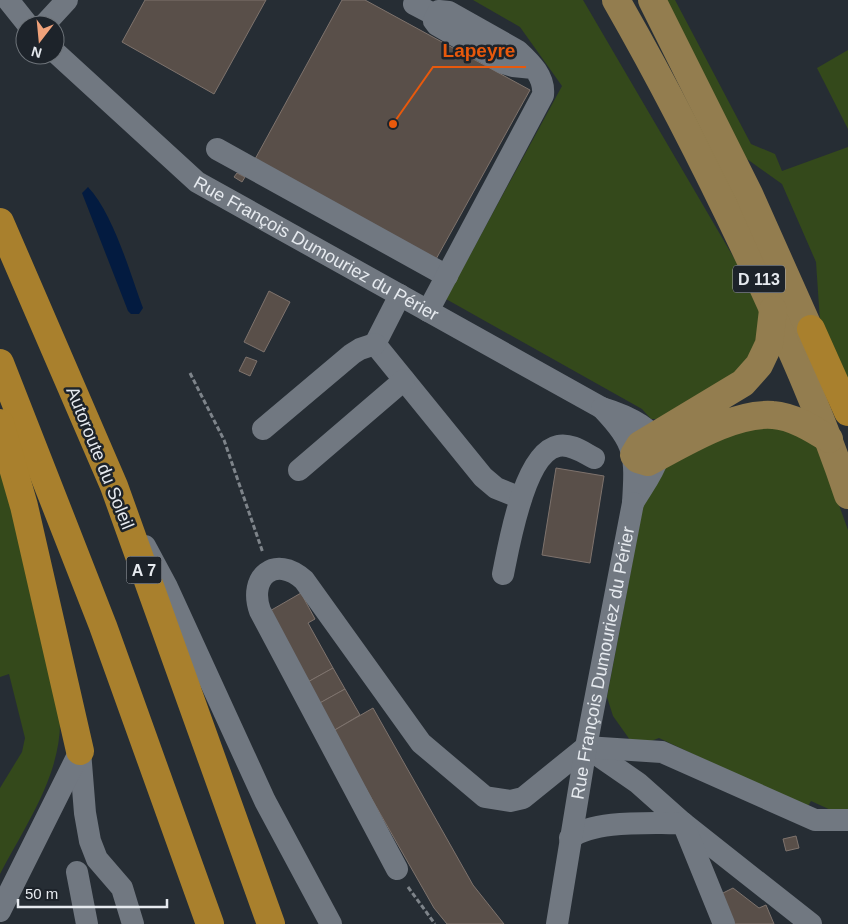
<svg xmlns="http://www.w3.org/2000/svg" width="848" height="924" viewBox="0 0 848 924" font-family="Helvetica,sans-serif">
<style>
.green{fill:#34491b}
.water{fill:#031b40}
.building{fill:#594f49;stroke:#7e736d}
.lines{fill:none;stroke-linecap:round;stroke-linejoin:round}
.path{stroke:#7e848a;stroke-width:3;stroke-dasharray:5 2.5;stroke-linecap:butt}
.minor{stroke:#717881;stroke-width:22}
.major{stroke:#937d4f;stroke-width:28}
.highway{stroke:#a9802d;stroke-width:28}
.labels{text-anchor:middle;dominant-baseline:central;stroke-width:5;stroke-linejoin:round;paint-order:stroke}
.shield{fill:#1d232a;stroke:#aaaeb4;stroke-width:1}
.shield-label{font-size:16px;font-weight:bold;fill:#e6eaef}
.street-label{font-size:18px;fill:#e6eaef;stroke:#1d232a}
.leader{fill:none;stroke:#e8590c;stroke-width:2}
.callout-dot{fill:#e8590c;stroke:#1d232a;stroke-width:2}
.callout-label{font-size:19px;text-anchor:middle;font-weight:bold;fill:#e8590c;stroke:#1d232a;stroke-width:5;stroke-linejoin:round;paint-order:stroke}
</style>
<rect width="100%" height="100%" fill="#262d34"/>
<g class="green">
<polygon points="473,0 583,0 748,282 760,311 754,362 667,419 651,419 642,409 446,299 562,86 520,27"/>
<polygon points="659,0 675,0 751,144 775,154 782,171 848,147 848,383 820,321 816,262 782,184 747,159 737,145"/>
<polygon points="848,50 848,129 817,68"/>
<polygon points="742,424 795,426 819,450 848,530 848,810 833,811 811,801 807,808 659,738 635,747 613,716 607,697 646,491 667,462"/>
<path d="M 0,452 L 60,718 C 62,774 25,826 0,874 L 0,788 L 22,752 L 25,738 L 9,674 L 0,677 Z"/>
</g>
<path class="water" d="M 88,187 C 113,213 130,273 143,308 L 139,314 L 131,314 L 128,311 L 82,193 Z"/>
<g class="building">
<polygon points="145,0 266,0 214,94 122,42"/>
<polygon points="342,0 365,0 530,90 435,261 254,161"/>
<polygon points="237,173 245,177 242,182 234,177"/>
<polygon points="269,291 290,302 264,352 244,342"/>
<polygon points="246,357 257,361 250,376 239,371"/>
<polygon points="556,468 604,476 590,563 542,555"/>
<polygon points="301,593 315,619 308,623 333,668 306,683 268,612"/>
<polygon points="333,668 345,689 318,704 306,683"/>
<polygon points="345,689 360,715 333,731 318,704"/>
<polygon points="373,708 473,885 504,924 447,924 434,908 333,731"/>
<polygon points="796,836 799,848 786,851 783,839"/>
<polygon points="733,888 759,908 766,905 774,924 733,924 721,894"/>
</g>
<g class="lines">
<g class="path">
<polyline points="190,373 224,440 263,553"/>
<polyline points="408,887 435,924"/>
</g>
<g class="minor">
<polyline points="8,0 28,25"/>
<polyline points="414,4 435,15"/>
<polyline points="44,25 67,0"/>
<path id="s1" d="M 55,52 L 197,182 L 602,408"/>
<polyline points="217,149 447,276"/>
<polyline points="400,295 375,344 483,477 496,488 521,498"/>
<path d="M 428,311 L 543,95 C 545,77 531,63 518,51 L 449,12 L 439,11 L 434,21 L 437,25 L 503,63 L 513,66 L 533,68"/>
<path d="M 602,408 C 622,414 665,430 658,458 C 653,474 641,489 633,503 C 636,455 636,444 602,408 Z"/>
<polyline points="263,429 352,354 360,349 375,344"/>
<polyline points="299,470 404,380"/>
<polyline points="145,546 167,587 265,801 331,924"/>
<path d="M 503,574 C 509,545 524,453 558,446 C 571,443 584,453 594,458"/>
<polyline points="586,747 638,783 683,823 811,924"/>
<polyline points="80,751 85,813 90,841 97,859 122,888 133,924"/>
<path d="M 570,838 C 596,819 651,824 683,823 L 724,924"/>
<path d="M 397,869 L 260,611 C 248,577 275,554 304,580 L 421,743 L 485,797 L 510,801 L 523,798 L 586,747 L 662,752 L 815,820 L 848,820"/>
<polyline points="77,872 87,924"/>
<polyline points="0,911 80,751"/>
<path id="s2" d="M 557,924 L 586,747 L 633,503"/>
</g>
<g class="major">
<path d="M 616,0 C 667,89 713,180 757,274 C 790,346 823,419 848,495"/>
<polyline points="652,0 749,194 819,351"/>
<path d="M 773,310 L 769,344 L 759,365 L 743,383 L 640,445 L 634,455 L 638,459 L 648,462 C 683,444 733,412 773,415 C 792,416 813,429 829,439"/>
</g>
<g class="highway">
<polyline points="0,222 114,486 271,924"/>
<polyline points="811,329 848,412"/>
<polyline points="0,363 103,626 210,924"/>
<polyline points="0,423 24,506 80,751"/>
</g>
</g>
<g class="labels">
<g class="shield">
<rect x="733" y="265.5" width="52" height="27" rx="4"/>
<rect x="126.5" y="556.5" width="35" height="27" rx="4"/>
</g>
<g class="shield-label">
<text x="759" y="279">D 113</text>
<text x="144" y="570">A 7</text>
</g>
<g class="street-label">
<text stroke="none"><textPath href="#s1" startOffset="329">Rue François Dumouriez du Périer</textPath></text>
<text transform="translate(100 458) rotate(68)">Autoroute du Soleil</text>
<text stroke="none"><textPath href="#s2" startOffset="265">Rue François Dumouriez du Périer</textPath></text>
</g>
</g>
<path class="leader" d="M393 124L433 67H526"/>
<circle class="callout-dot" cx="393" cy="124" r="5"/>
<g class="callout-label">
<text x="479" y="57">Lapeyre</text>
</g>
<g transform="translate(40 40) rotate(196)"><circle r="24" fill="#1d232a" stroke="#6d7379"/>
<path d="M0-4L9 19L0 12L-9 19Z" fill="#f0a27a"/>
<text y="-8" font-size="14" font-weight="bold" text-anchor="middle" fill="#e6eaef">N</text>
</g>
<path d="M18 899v8h149v-8" fill="none" stroke="#e6eaef" stroke-width="2.5"/>
<text x="25" y="899" font-size="15" fill="#e6eaef" stroke="#1d232a" stroke-width="4" paint-order="stroke">50 m</text>
</svg>
